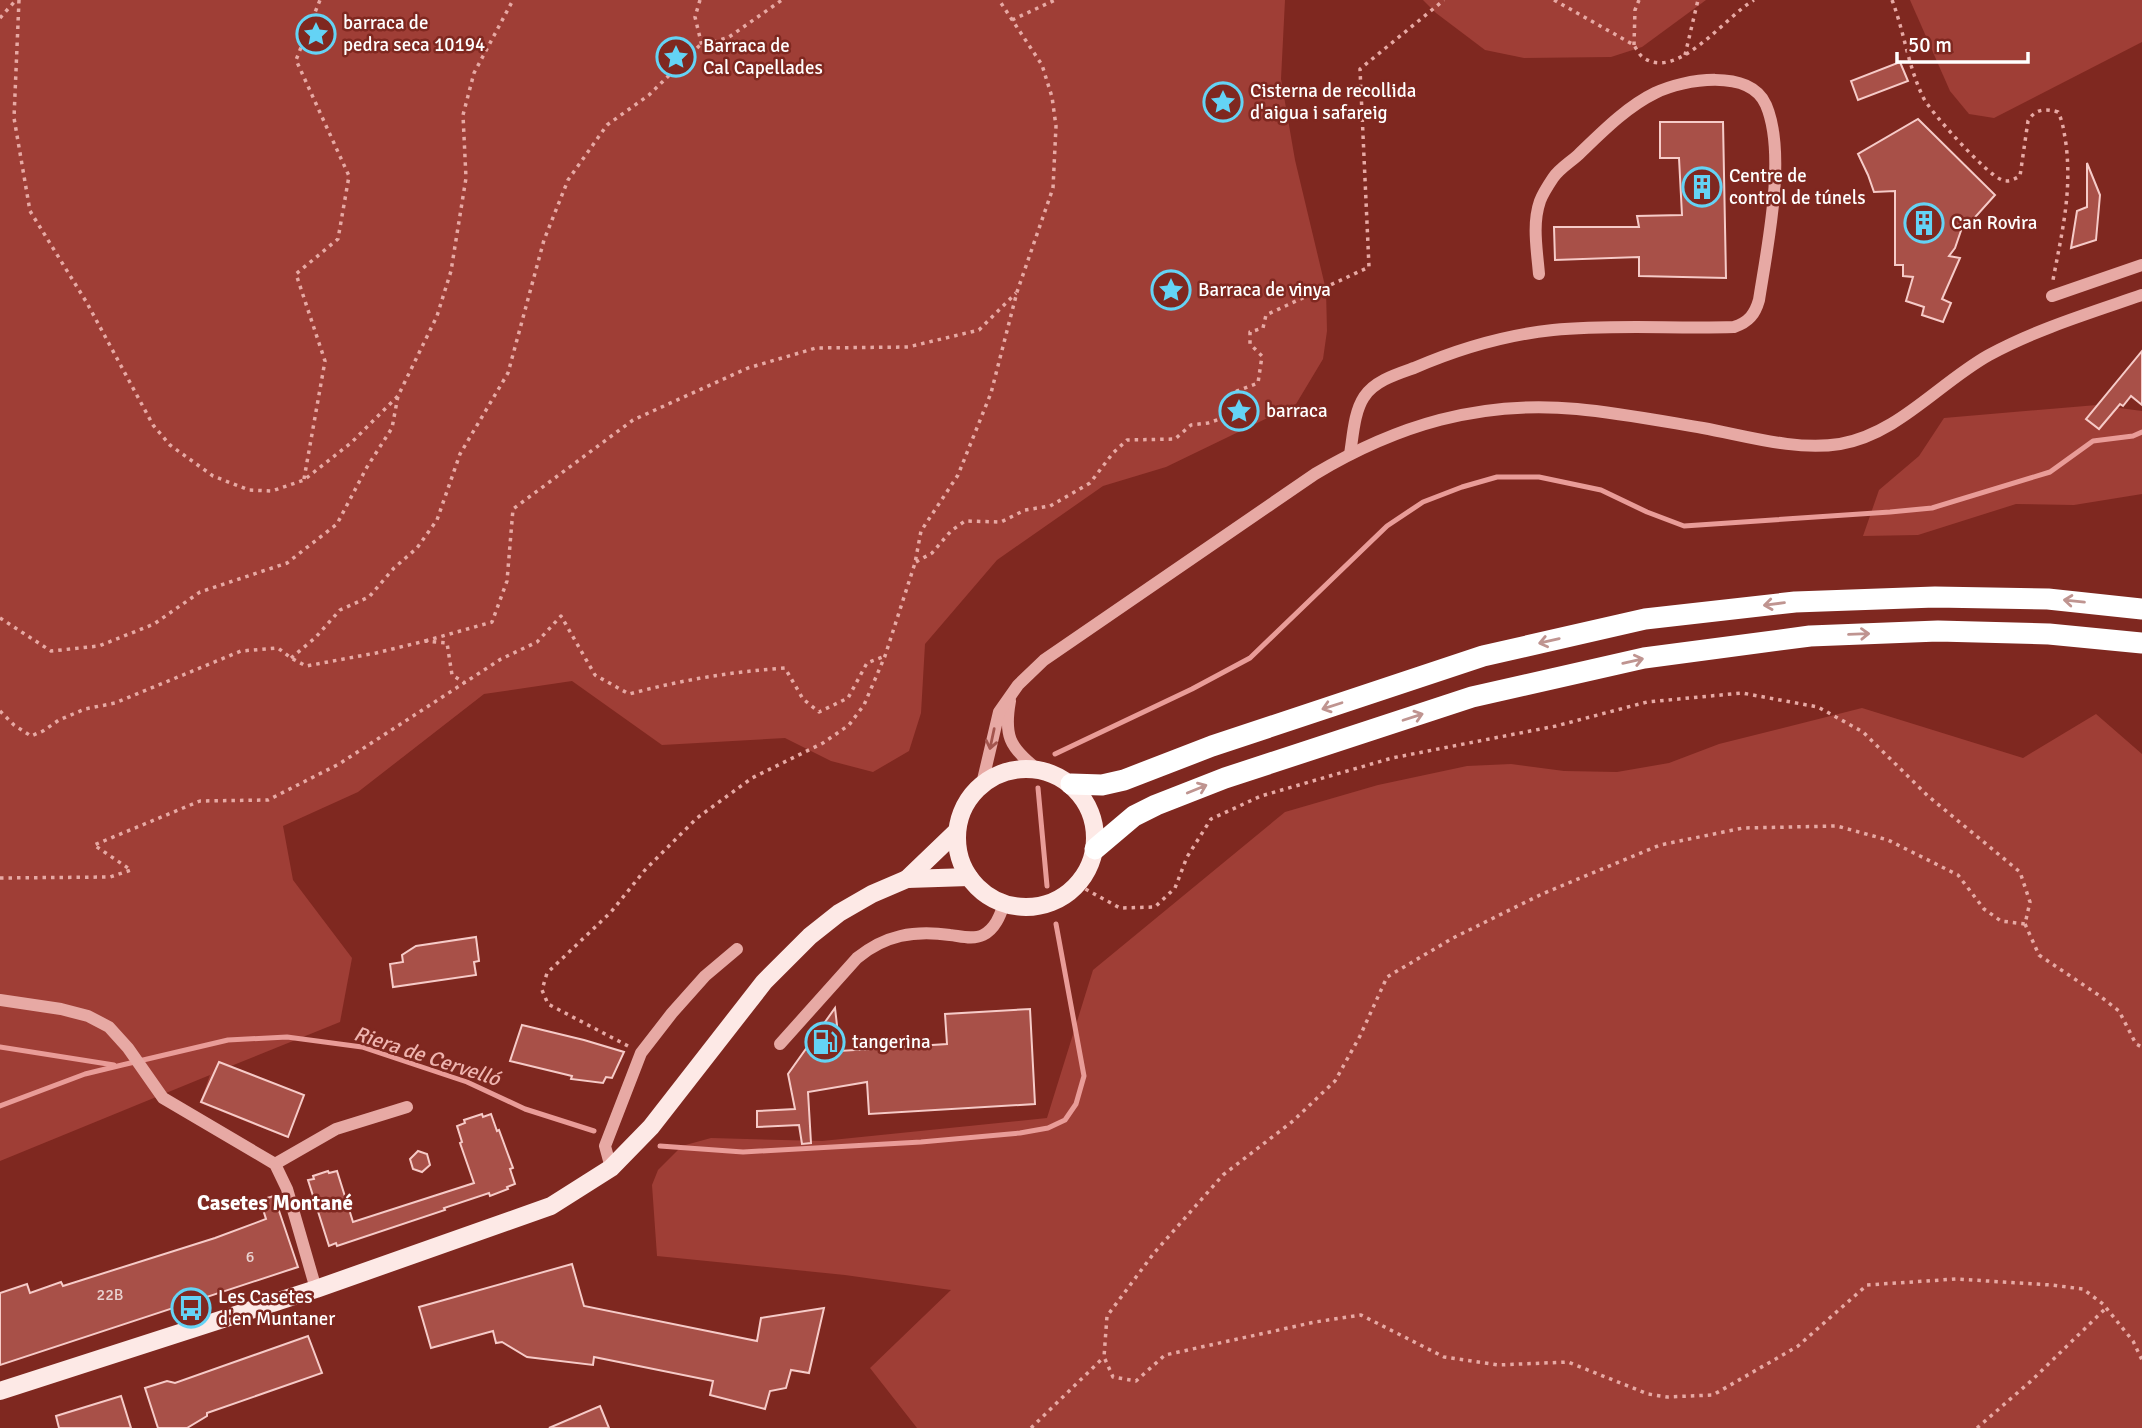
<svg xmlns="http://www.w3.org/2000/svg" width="2142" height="1428" viewBox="0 0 2142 1428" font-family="Signika,sans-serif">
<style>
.green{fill:#9f3e36}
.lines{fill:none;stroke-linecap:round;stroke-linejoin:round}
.stream{stroke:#e99c98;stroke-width:5}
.building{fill:#a85048;stroke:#f6cbc8;stroke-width:2}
.path{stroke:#e7a9a4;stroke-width:3.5;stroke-dasharray:3.5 5;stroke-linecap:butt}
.minor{stroke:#e7a9a4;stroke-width:12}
.major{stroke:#fde9e6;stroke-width:18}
.highway{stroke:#fff;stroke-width:21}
.oneway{stroke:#bf9490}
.oneway2{stroke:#a3554e}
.labels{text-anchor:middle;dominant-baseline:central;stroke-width:5;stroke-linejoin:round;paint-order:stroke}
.number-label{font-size:16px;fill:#e9d3d1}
.poi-label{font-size:19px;fill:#fff;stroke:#7f2820;text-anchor:start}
.water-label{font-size:21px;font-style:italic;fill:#efb4af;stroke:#7f2820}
.neighbourhood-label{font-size:21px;font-weight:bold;fill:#fff;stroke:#7f2820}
</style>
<rect width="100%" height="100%" fill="#7f2820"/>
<g class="green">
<polygon points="0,0 1285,0 1281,79 1295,160 1326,290 1327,331 1323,359 1296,404 1166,467 1103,486 997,560 925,644 921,713 909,751 873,772 831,761 785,738 662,745 572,681 484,694 358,792 283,826 293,880 352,958 340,1022 231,1066 302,1094 285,1137 200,1103 210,1075 0,1161"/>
<polygon points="1423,0 1706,0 1642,47 1611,57 1524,58 1485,50 1436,13"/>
<polygon points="1910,0 2142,0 2142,42 1994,118 1969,114 1950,91"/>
<polygon points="2097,405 2142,411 2142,494 2074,505 2016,504 1918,535 1863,536 1879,490 1919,456 1944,418"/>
<polygon points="1862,708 2023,758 2096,714 2142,754 2142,1428 917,1428 870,1368 951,1290 845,1275 657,1256 652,1185 658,1170 682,1146 711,1138 822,1141 1047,1118 1093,970 1285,812 1378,785 1467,766 1511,764 1564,771 1617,772 1669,763 1719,744"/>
</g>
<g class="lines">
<g class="stream">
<polyline points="1055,754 1192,689 1250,658 1387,526 1423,502 1462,487 1497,477 1539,477 1601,490 1647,512 1684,526 1890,512 1932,508 2050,472 2093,441 2133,436 2142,432"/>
<polyline points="1038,788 1047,886"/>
<polyline points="0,1047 114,1065"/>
<polyline points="0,1106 85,1074 122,1065 228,1040 287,1037 362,1047 467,1082 525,1109 594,1131"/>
<polyline points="660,1146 743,1152 921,1142 1020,1133 1048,1128 1065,1120 1076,1104 1084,1076 1056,924"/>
</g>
</g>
<g class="building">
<polygon points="1900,62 1908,81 1858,100 1851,81"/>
<polygon points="1918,119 1995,195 1969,224 1965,219 1955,248 1949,256 1960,258 1942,299 1951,303 1943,322 1922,315 1924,307 1906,301 1913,277 1903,276 1903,265 1895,265 1895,191 1874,192 1868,175 1858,154"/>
<polygon points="1660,122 1723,122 1726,278 1639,276 1639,257 1555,260 1554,227 1639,227 1637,216 1682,215 1679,158 1660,158"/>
<polygon points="2087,163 2100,195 2096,240 2071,248 2077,211 2087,207"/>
<polygon points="2142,351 2142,405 2131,396 2123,406 2120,404 2099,429 2086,419"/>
<polygon points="476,937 479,961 474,962 476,975 393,987 390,964 403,962 402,955 416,946"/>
<polygon points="835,1008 840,1051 947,1044 945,1014 1030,1009 1035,1104 869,1114 867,1082 808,1092 811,1143 802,1144 799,1125 757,1127 757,1111 795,1109 788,1074"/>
<polygon points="522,1025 584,1040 624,1052 612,1078 606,1077 603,1083 571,1079 572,1076 510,1061"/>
<polygon points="219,1062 304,1095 288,1137 201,1102"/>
<polygon points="482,1114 483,1117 491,1114 497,1131 499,1130 513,1168 510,1169 515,1184 507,1187 508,1189 490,1196 489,1193 444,1208 445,1210 337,1246 336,1243 329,1246 308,1180 314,1179 313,1176 328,1171 329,1173 337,1171 353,1222 474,1183 460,1143 462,1142 457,1126 465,1123 464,1120"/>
<polygon points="418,1151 427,1154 430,1165 422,1172 413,1169 410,1159"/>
<polygon points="274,1196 298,1267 0,1365 0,1293 27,1284 30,1293 61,1282 63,1286 215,1238 266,1219 260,1200"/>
<polygon points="572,1264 584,1306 757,1341 761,1318 824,1308 809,1373 791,1370 786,1388 770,1391 765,1409 710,1395 713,1381 594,1357 593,1365 527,1357 502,1342 496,1343 493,1331 431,1348 419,1307"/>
<polygon points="308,1336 322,1373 207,1413 207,1416 187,1428 158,1428 145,1388 167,1381 175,1383"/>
<polygon points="121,1396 131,1428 59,1428 56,1416"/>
<polygon points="600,1406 609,1428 549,1428"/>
</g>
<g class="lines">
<g class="path">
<polyline points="19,0 14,118 30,211 87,303 153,425 170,445 213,476 249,490 272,491 304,480 352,442 398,396 437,316 451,271 466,178 463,115 474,73 513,0"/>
<polyline points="700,0 695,17 702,46 729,37 782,0"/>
<path d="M 1554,0 L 1634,45 C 1637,50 1640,56 1644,58 C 1678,81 1726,16 1754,0"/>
<path d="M 1892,0 C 1904,31 1908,66 1923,97 C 1930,112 1986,173 2000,179 C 2007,183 2013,180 2020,176 L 2028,121 C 2035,109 2045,108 2058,112 C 2063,122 2064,132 2066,144 C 2072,193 2062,232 2053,280"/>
<polyline points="0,18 16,0"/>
<polyline points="1012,20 1055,0"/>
<polyline points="1634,45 1635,10 1639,0"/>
<polyline points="1685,55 1698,0"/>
<polyline points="304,479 325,361 296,274 338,239 349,176 296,60 320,0"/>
<polyline points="916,562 932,553 951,531 965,521 1001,522 1025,510 1050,506 1090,483 1113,453 1127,440 1175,439 1191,425 1208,423 1232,415 1237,391 1258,383 1262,356 1250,344 1250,332 1263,328 1266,315 1369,267 1360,69 1444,0"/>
<polyline points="0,618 51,651 99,646 154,624 200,592 287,563 337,524 367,467 392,428 398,396"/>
<polyline points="425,641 492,622 507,581 513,509 633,420 748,368 816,348 908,347 979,330 1016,293"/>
<polyline points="291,658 315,638 340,610 369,597 394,568 417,548 437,520 460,454 508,373 544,240 568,180 607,125 649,95 701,44"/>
<polyline points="0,711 14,725 31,736 43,731 59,720 85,709 115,703 241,651 278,648 291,658 306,666 376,653 425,641 447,643 452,675 465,683"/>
<path d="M 0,878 L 110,877 L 131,870 L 94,845 L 200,801 L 268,800 L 339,764 L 501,659 L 537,642 L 561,616 L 595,675 L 629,694 C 682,680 729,672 785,668 L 803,699 L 819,712 L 848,698 L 867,663 L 885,656"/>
<polyline points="1078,885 1120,908 1155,907 1175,888 1187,857 1211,819 1261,796 1392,758 1556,726 1647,702 1742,693 1818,707 1863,732 1928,796 2020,872 2030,902 2025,924 2001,921 1984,909 1958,875 1888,840 1837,826 1743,828 1660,845 1542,894 1453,938 1387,977 1360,1036 1335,1081 1293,1121 1223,1175 1154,1253 1107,1316 1104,1357 1113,1377 1136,1381 1165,1355 1315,1322 1361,1315 1444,1357 1498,1365 1568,1362 1648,1394 1667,1397 1713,1395 1798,1346 1867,1285 1956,1279 2051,1285 2083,1289 2103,1304 2133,1341 2142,1360"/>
<polyline points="2025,924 2039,955 2100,996 2119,1011 2136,1044 2142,1047"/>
<polyline points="628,1046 548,1004 542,990 547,973 611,912 645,870 697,818 752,778 823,743 849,725 864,705 885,656 915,563 921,531 958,475 991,393 1017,292 1053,188 1056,126 1052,97 1042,65 999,0"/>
<polyline points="1031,1428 1104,1357"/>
<polyline points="1977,1428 2031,1381 2106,1308"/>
</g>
<g class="minor">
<polyline points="2052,296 2142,265"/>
<path d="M 1350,454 C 1353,436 1354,412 1364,397 C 1374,381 1397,374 1414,368 C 1458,349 1505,335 1553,330 C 1613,324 1674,329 1734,327 C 1749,322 1755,314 1759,300 C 1767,248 1787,154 1766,105 C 1750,68 1684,79 1655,93 C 1626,107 1600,134 1577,156 C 1569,163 1559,169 1553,178 C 1549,184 1543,193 1540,201 C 1532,224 1537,250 1539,274"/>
<path d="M 1010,701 C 1004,735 1009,747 1036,768"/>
<path d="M 982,784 L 999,712 L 1018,685 L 1044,660 L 1315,474 C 1397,425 1480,400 1577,409 C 1620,413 1661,421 1703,428 C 1747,436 1795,451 1840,444 C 1898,434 1939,383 1989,355 C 2037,329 2090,313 2142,295"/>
<polyline points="0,1000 61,1009 88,1016 109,1027 128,1048 163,1098 275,1164 287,1189 316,1289"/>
<path d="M 780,1044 L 857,958 C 885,935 914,930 950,935 C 960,936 973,940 983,935 C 995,929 1000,916 1004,904"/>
<polyline points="275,1164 336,1129 407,1107"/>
<polyline points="611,1168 605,1146 641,1053 672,1013 705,976 737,949"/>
</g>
<g class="major">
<circle cx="1026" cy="838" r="69"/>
<polyline points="907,879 957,831"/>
<polyline points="0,1391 316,1289 551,1206 611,1168 651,1127 764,982 810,936 839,913 872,894 907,879 969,877"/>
</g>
<g class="highway">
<polyline points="1071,784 1102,785 1124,780 1212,746 1483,656 1645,619 1795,602 1935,597 2048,599 2142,609"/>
<polyline points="1095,849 1134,816 1156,805 1225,778 1472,697 1644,658 1810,636 1938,631 2049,634 2142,643"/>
</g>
</g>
<defs><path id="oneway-shaft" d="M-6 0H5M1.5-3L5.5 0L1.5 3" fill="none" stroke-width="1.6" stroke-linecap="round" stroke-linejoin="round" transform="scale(1.75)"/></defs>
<g class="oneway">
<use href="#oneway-shaft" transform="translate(2074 601) rotate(-174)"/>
<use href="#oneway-shaft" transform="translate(1774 604) rotate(173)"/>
<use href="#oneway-shaft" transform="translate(1859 634) rotate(-2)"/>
<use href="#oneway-shaft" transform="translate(1549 641) rotate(167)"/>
<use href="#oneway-shaft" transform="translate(1633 661) rotate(-13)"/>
<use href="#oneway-shaft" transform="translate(1332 706) rotate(162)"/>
<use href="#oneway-shaft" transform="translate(1413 717) rotate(-18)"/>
<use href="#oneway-shaft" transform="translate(1197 789) rotate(-22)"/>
</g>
<use class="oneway2" href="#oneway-shaft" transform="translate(992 739) rotate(102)"/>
<defs>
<g id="sight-ring" transform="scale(2.0125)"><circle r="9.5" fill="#7f2820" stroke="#64d3f5" stroke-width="1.5"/><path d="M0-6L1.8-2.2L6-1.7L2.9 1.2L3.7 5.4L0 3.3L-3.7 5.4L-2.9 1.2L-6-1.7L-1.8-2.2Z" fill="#64d3f5"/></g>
<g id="building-ring" transform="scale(2.0125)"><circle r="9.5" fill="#7f2820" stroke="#64d3f5" stroke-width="1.5"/><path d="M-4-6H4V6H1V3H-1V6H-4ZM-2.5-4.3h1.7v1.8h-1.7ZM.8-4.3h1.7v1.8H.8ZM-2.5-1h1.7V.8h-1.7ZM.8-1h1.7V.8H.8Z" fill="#64d3f5"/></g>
<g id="fuel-ring" transform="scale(2.0125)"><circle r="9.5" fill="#7f2820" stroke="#64d3f5" stroke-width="1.5"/><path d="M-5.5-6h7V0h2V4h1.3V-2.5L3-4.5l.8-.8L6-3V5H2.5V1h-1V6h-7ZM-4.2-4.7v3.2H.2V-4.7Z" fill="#64d3f5"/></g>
<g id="bus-ring" transform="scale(2.0125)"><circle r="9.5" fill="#7f2820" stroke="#64d3f5" stroke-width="1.5"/><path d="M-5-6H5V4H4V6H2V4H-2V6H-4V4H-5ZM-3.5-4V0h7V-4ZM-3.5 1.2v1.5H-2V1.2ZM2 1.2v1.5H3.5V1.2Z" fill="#64d3f5"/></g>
</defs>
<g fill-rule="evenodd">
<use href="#sight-ring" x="316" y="34"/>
<use href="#sight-ring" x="676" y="57"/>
<use href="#sight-ring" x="1223" y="102"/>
<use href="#building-ring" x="1702" y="187"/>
<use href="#building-ring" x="1924" y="223"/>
<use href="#sight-ring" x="1171" y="290"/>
<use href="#sight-ring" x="1239" y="411"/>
<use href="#fuel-ring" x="825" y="1042"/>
<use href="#bus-ring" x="191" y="1308"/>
</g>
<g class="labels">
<g class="number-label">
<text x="250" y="1257">6</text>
<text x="110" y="1295">22B</text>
</g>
<g class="poi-label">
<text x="343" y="23">barraca de<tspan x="343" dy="22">pedra seca 10194</tspan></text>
<text x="703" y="46">Barraca de<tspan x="703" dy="22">Cal Capellades</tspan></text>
<text x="1250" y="91">Cisterna de recollida<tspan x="1250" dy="22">d'aigua i safareig</tspan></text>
<text x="1729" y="176">Centre de<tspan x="1729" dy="22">control de túnels</tspan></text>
<text x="1951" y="223">Can Rovira</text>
<text x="1198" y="290">Barraca de vinya</text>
<text x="1266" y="411">barraca</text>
<text x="852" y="1042">tangerina</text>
<text x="218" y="1297">Les Casetes<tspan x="218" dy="22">d'en Muntaner</tspan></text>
</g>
<g class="water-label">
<text transform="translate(427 1056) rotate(18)">Riera de Cervelló</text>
</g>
<g class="neighbourhood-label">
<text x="275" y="1203">Casetes Montané</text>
</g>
</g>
<path d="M1897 52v10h131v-10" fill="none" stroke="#ffffff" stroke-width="3.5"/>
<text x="1908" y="52" font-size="21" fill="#ffffff" stroke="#7f2820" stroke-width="5" paint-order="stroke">50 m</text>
</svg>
